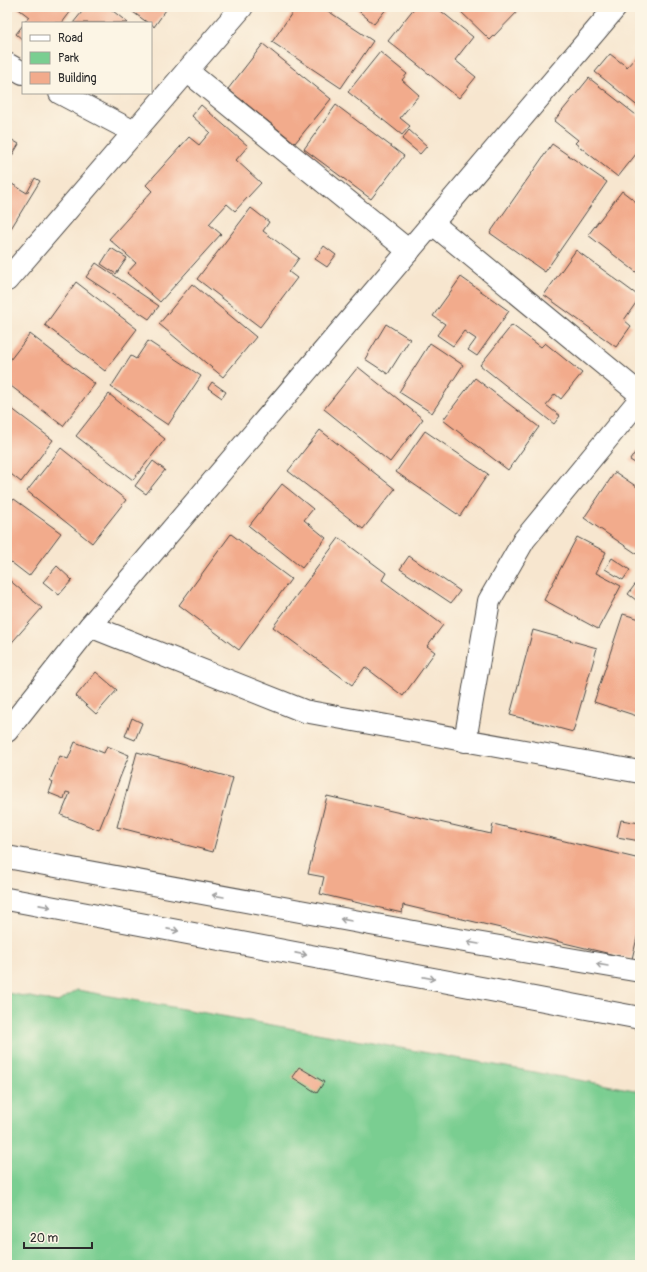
<svg xmlns="http://www.w3.org/2000/svg" width="647" height="1272" viewBox="0 0 647 1272" font-family="Pangolin,sans-serif">
<style>
.green{fill:#7ace91;stroke:#527c5e}
.building{fill:#f2ab8c}
.lines{fill:none;stroke-linecap:round;stroke-linejoin:round}
.minor-casing{stroke:#4a4744;stroke-width:24}
.minor{stroke:#fff;stroke-width:22}
.oneway{stroke:#a0a0a0}
</style>
<rect width="100%" height="100%" fill="#fcf5e5"/>
<filter id="ink" filterUnits="userSpaceOnUse"><feTurbulence type="fractalNoise" baseFrequency=".025" numOctaves="2"/><feDisplacementMap in="SourceGraphic" scale="8" xChannelSelector="R" yChannelSelector="G"/><feConvolveMatrix kernelMatrix="1 2 1 2 8 2 1 2 1" color-interpolation-filters="sRGB"/></filter>
<filter id="wash" filterUnits="userSpaceOnUse"><feTurbulence type="fractalNoise" baseFrequency=".012" numOctaves="4" result="noise"/><feDisplacementMap in="SourceGraphic" scale="16" xChannelSelector="R" yChannelSelector="G"/><feGaussianBlur stdDeviation="0.9" result="paint"/><feColorMatrix in="noise" values="0 0 0 0 0 0 0 0 0 0 0 0 0 0 0 0 0 1.4 0 .05"/><feComposite in="paint" operator="in"/></filter>
<g filter="url(#wash)">
<rect width="100%" height="100%" fill="#f7e6cf"/>
<polygon class="green" points="77,990 640,1091 640,1265 7,1265 7,993 58,1002"/>
<g id="blocks">
<g class="building">
<polygon points="16,7 74,7 62,23 24,23 29,17"/>
<polygon points="86,7 108,7 128,23 73,23"/>
<polygon points="126,7 168,7 154,27 151,23 148,23"/>
<polygon points="296,7 322,7 373,41 341,88 272,42"/>
<polygon points="354,7 388,7 374,24"/>
<polygon points="415,7 436,7 473,37 455,60 476,77 459,98 388,41"/>
<polygon points="456,7 522,7 490,40"/>
<polygon points="23,25 23,40 16,34"/>
<polygon points="263,44 331,99 295,143 228,89"/>
<polygon points="380,52 407,74 402,80 419,95 400,118 410,126 402,135 348,92"/>
<polygon points="610,54 627,67 635,58 640,62 640,108 595,72"/>
<polygon points="589,78 640,118 640,149 618,177 575,143 578,140 554,121"/>
<polygon points="201,105 248,146 236,160 261,183 235,211 227,204 209,224 221,234 160,302 127,273 136,263 109,239 152,191 146,185 189,137 199,145 210,132 192,116"/>
<polygon points="336,105 404,156 371,199 304,149"/>
<polygon points="409,130 427,146 420,154 402,139"/>
<polygon points="7,137 19,144 7,164"/>
<polygon points="552,144 607,182 545,272 490,233"/>
<polygon points="35,178 40,181 7,235 7,181 27,193"/>
<polygon points="622,191 640,205 640,275 588,235"/>
<polygon points="251,208 269,222 263,231 299,258 289,272 297,278 260,327 197,279"/>
<polygon points="324,246 336,255 327,267 315,259"/>
<polygon points="111,248 127,258 116,274 101,264"/>
<polygon points="576,250 640,297 624,320 631,326 616,347 544,295"/>
<polygon points="96,263 159,306 149,319 86,277"/>
<polygon points="461,277 509,311 477,356 468,350 476,339 464,331 453,346 437,335 445,324 433,316"/>
<polygon points="76,282 137,329 105,371 45,325"/>
<polygon points="192,284 256,337 223,377 159,324"/>
<polygon points="386,324 410,339 388,374 365,359"/>
<polygon points="512,325 541,347 545,343 582,373 561,399 555,394 546,405 560,416 554,424 480,365"/>
<polygon points="30,334 95,384 63,426 7,383 7,364"/>
<polygon points="148,341 201,376 168,425 111,387 131,356 136,359"/>
<polygon points="430,343 463,365 432,413 399,392"/>
<polygon points="358,367 423,419 390,462 324,409"/>
<polygon points="475,378 539,427 508,470 443,420"/>
<polygon points="212,382 226,392 222,398 208,388"/>
<polygon points="109,394 165,439 133,480 76,436"/>
<polygon points="7,405 53,440 21,482 7,471"/>
<polygon points="320,430 395,489 363,529 288,471"/>
<polygon points="425,431 488,474 460,516 396,472"/>
<polygon points="640,445 640,466 630,460"/>
<polygon points="61,448 126,500 92,543 27,491"/>
<polygon points="153,461 165,470 146,494 135,486"/>
<polygon points="615,472 640,489 640,556 584,518"/>
<polygon points="282,484 313,509 304,520 326,538 302,568 249,526"/>
<polygon points="14,499 61,533 29,576 7,559 7,508"/>
<polygon points="231,534 291,579 239,650 179,605"/>
<polygon points="577,537 606,552 596,573 621,586 598,629 544,600"/>
<polygon points="339,538 386,573 382,580 443,625 427,646 435,652 403,696 365,667 352,685 273,627"/>
<polygon points="409,556 460,591 451,603 400,569"/>
<polygon points="612,558 630,570 623,580 605,569"/>
<polygon points="57,566 72,580 59,595 43,582"/>
<polygon points="7,578 42,608 7,648"/>
<polygon points="640,578 640,603 628,594"/>
<polygon points="623,614 640,619 640,717 594,702"/>
<polygon points="533,630 597,648 573,732 510,715"/>
<polygon points="96,672 117,690 96,714 76,696"/>
<polygon points="132,718 142,723 135,740 125,736"/>
<polygon points="75,742 104,753 107,746 129,755 99,830 61,815 70,793 66,792 64,799 49,793 53,782 50,780 60,756 68,759"/>
<polygon points="137,752 233,778 213,852 117,827"/>
<polygon points="327,796 491,834 493,824 640,859 640,925 632,959 403,905 402,913 320,894 324,877 308,874"/>
<polygon points="621,820 640,823 640,841 617,837"/>
<polygon points="299,1067 324,1082 317,1093 292,1077"/>
</g>
</g>
</g>
<g filter="url(#ink)">
<use href="#blocks" fill-opacity="0" stroke="#4a4744" stroke-width="1"/>
<g class="lines">
<g class="minor-casing">
<g id="minor">
<polyline points="7,64 23,73"/>
<polyline points="187,71 409,251"/>
<polyline points="60,93 134,132"/>
<polyline points="432,223 640,394"/>
<polyline points="7,280 242,7"/>
<polyline points="90,626 304,711 640,772"/>
<polyline points="7,731 90,626 616,7"/>
<polyline points="465,741 489,601 524,540 640,399"/>
<polyline points="7,857 441,937 640,971"/>
<polyline points="7,899 640,1018"/>
</g>
</g>
<use href="#minor" class="minor"/>
</g>
<defs><path id="oneway-shaft" d="M-6 0H5M1.5-3L5.5 0L1.5 3" fill="none" stroke-width="1.6" stroke-linecap="round" stroke-linejoin="round"/></defs>
<g class="oneway">
<use href="#oneway-shaft" transform="translate(218 896) rotate(-170)"/>
<use href="#oneway-shaft" transform="translate(45 906) rotate(11)"/>
<use href="#oneway-shaft" transform="translate(346 920) rotate(-170)"/>
<use href="#oneway-shaft" transform="translate(173 930) rotate(11)"/>
<use href="#oneway-shaft" transform="translate(473 943) rotate(-170)"/>
<use href="#oneway-shaft" transform="translate(301 954) rotate(11)"/>
<use href="#oneway-shaft" transform="translate(602 965) rotate(-170)"/>
<use href="#oneway-shaft" transform="translate(429 978) rotate(11)"/>
</g>
</g>
<rect width="647" height="1272" fill="none" stroke="#fcf5e5" stroke-width="24"/>
<rect x="22" y="22" width="130" height="72" fill="#fcf5e5" stroke="#a8a49b"/>
<rect x="30" y="35" width="20" height="6" fill="#ffffff" stroke="#a8a49b"/>
<text x="58" y="42" font-size="12" fill="#2b2b2b">Road</text>
<rect x="30" y="52" width="20" height="12" fill="#7ace91" stroke="#a8a49b"/>
<text x="58" y="62" font-size="12" fill="#2b2b2b">Park</text>
<rect x="30" y="72" width="20" height="12" fill="#f2ab8c" stroke="#a8a49b"/>
<text x="58" y="82" font-size="12" fill="#2b2b2b">Building</text>
<path d="M24 1242v6h68v-6" fill="none" stroke="#2b2b2b" stroke-width="2"/>
<text x="30" y="1242" font-size="12" fill="#2b2b2b" stroke="#fcf5e5" stroke-width="3" paint-order="stroke">20 m</text>
</svg>
